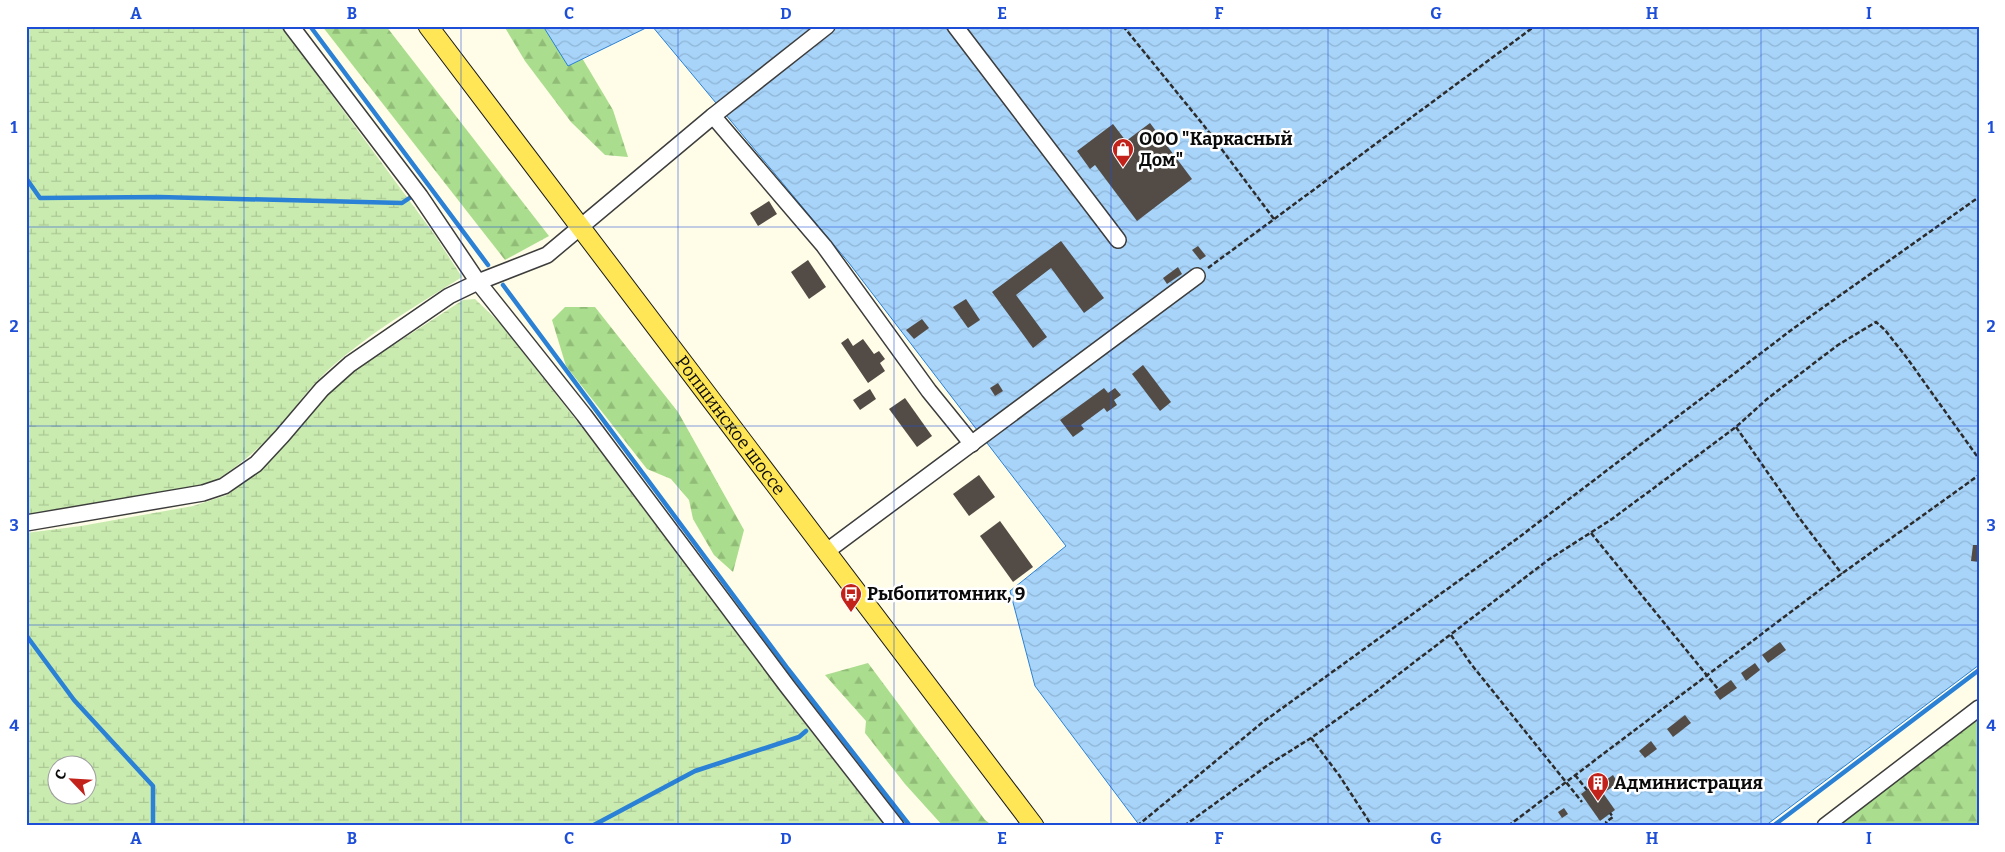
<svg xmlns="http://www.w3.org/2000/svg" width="2005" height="852" viewBox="0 0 2005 852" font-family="Bitter,serif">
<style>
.forest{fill:url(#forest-firs)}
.wetland{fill:url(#wetland-marsh);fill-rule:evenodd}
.water{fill:url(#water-waves);stroke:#2a81d6}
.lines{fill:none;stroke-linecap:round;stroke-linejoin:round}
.stream{stroke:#2a81d6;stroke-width:4.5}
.building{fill:#534c46}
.minor-casing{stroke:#3d3d3d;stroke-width:18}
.major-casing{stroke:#1b1b1b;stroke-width:21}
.path{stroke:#2c2c2c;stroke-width:2.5;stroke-dasharray:5 2.5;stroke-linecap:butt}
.minor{stroke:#fff;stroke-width:15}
.major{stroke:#ffe657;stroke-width:19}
.grid{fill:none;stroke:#1d4ed8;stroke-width:1;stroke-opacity:0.55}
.labels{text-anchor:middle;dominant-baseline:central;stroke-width:5;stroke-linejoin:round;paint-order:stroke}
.poi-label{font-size:18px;font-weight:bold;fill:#0a0a0a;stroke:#fff;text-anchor:start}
.street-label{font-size:18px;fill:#0a0a0a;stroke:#fff}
.neatline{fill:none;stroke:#1d4ed8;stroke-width:2}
.grid-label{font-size:16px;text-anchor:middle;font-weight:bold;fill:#1d4ed8}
</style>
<defs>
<pattern id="forest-firs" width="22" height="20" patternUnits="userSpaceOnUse" patternTransform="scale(1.25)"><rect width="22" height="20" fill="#aadd8d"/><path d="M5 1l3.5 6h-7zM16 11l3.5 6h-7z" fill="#91bc78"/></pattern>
<pattern id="wetland-marsh" width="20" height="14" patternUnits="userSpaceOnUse" patternTransform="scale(1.25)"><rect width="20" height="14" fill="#c9ebaf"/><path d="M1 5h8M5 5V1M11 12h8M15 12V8" fill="none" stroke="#abc895"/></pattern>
<pattern id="water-waves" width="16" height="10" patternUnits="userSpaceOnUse" patternTransform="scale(1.25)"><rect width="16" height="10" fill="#a8d4fa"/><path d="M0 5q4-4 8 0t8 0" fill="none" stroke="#8fb5d5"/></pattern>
</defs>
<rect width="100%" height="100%" fill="#fffde7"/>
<g class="forest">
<polygon points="322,26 386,26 549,236 505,260"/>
<polygon points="504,26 563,26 613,110 628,157 605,155 571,122 525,61"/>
<polygon points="565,307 595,307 678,412 744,530 733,572 714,555 693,519 689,500 671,479 647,469 566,366 552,320"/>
<polygon points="868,663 985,820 993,826 943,826 905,784 865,733 866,721 825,675"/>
<polygon points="1979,717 1979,826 1838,826"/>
</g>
<g class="wetland">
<path d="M 26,26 L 281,26 L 434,234 L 462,277 C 414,307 359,339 319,379 C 303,395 291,414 275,431 C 256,452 234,469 210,484 L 26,515 Z"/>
<path d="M 475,299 L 500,323 L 587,434 L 795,711 L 885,826 L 26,826 L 26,533 L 81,526 L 193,506 L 227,495 L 267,464 L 327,395 L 361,366 L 463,300 ZM 58,764 L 88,764 L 88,794 L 58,794 Z"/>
</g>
<g class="water">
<polygon points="543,26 650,26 568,66"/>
<polygon points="652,26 1979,26 1979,665 1765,826 1140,826 1035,686 1010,591 1066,546 849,263"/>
</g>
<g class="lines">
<g class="stream">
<polyline points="310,26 488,265"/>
<polyline points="26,178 40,198 159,197 402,203 411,197"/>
<polyline points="503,285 788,669 910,826"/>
<polyline points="26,635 74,700 153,786 153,826"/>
<polyline points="592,826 695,771 799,737 806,731"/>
<polyline points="1773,826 1979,670"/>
</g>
</g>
<g class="building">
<polygon points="1150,123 1192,179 1137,221 1095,165 1090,169 1077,151 1113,124 1126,141"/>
<polygon points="769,201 777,214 758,226 750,213"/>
<polygon points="1061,241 1104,298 1084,313 1051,268 1016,295 1047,337 1033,348 992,292"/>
<polygon points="1198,246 1206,256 1200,260 1192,250"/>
<polygon points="808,260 826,287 809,299 791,272"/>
<polygon points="1178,267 1182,274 1167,284 1163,278"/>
<polygon points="966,299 980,320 968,328 953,307"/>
<polygon points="922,319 929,328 914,339 906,330"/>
<polygon points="848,338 853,346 863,339 874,354 879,351 885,359 880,363 885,371 868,383 841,343"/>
<polygon points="1143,365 1171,402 1160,411 1132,374"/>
<polygon points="998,383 1003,391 995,396 990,388"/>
<polygon points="1104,388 1108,393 1115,388 1121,395 1114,400 1117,405 1107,412 1104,408 1081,425 1084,429 1073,437 1060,420"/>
<polygon points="870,389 876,399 860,410 853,400"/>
<polygon points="905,398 932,436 917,447 889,409"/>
<polygon points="979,475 995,497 969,516 953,494"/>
<polygon points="1000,521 1033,567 1013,582 980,536"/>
<polygon points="1973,545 1979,545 1979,562 1971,561"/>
<polygon points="1780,642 1786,650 1768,663 1762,655"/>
<polygon points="1755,663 1760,670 1746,681 1741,673"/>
<polygon points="1731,680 1737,688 1720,700 1714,692"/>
<polygon points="1685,715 1691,723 1673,737 1667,729"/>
<polygon points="1651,741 1657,749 1645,758 1639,751"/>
<polygon points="1613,775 1618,783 1605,792 1600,784"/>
<polygon points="1596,783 1615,810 1600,821 1581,794"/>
<polygon points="1564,808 1568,814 1562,818 1558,812"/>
</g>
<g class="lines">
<g class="minor-casing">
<g id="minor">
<polyline points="291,26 420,196 478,282 584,415 787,686 896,826"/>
<polyline points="955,26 1118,240"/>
<polyline points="713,116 824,246 929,391 972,444"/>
<polyline points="26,523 203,493 224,486 256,464 282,436 322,389 350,364 449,296 478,282 547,255 713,116 827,26"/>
<polyline points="827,551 1197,276"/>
<polyline points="1825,826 1979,708"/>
</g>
</g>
<g class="major-casing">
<g id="major">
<path id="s1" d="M 428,26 L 1034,826"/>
</g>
</g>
<g class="path">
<polyline points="1123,26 1205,127 1274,219"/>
<polyline points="1208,268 1535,26"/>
<polyline points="1736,427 1800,519 1842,574"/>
<polyline points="1591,533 1718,689"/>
<polyline points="1451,635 1471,664 1582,802"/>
<polyline points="1311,738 1339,775 1372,826"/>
<polyline points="1575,775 1587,790"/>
<polyline points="1137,826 1263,722 1518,538 1794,328 1979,197"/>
<polyline points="1184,826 1268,765 1311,738 1374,693 1548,560 1612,519 1736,427 1767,399 1838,345 1876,322 1885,330 1907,358 1979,459"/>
<polyline points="1508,826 1833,580 1979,475"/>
<polyline points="1608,826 1606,822 1613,817 1610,813"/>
</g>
<use href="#minor" class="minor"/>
<use href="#major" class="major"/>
</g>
<path class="grid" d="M 244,26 L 244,826M 461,26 L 461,826M 678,26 L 678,826M 894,26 L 894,826M 1111,26 L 1111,826M 1328,26 L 1328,826M 1544,26 L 1544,826M 1761,26 L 1761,826M 26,227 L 1979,227M 26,426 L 1979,426M 26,625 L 1979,625"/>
<defs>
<g id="shop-pin" transform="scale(1.125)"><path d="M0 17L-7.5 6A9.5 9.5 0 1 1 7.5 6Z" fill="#c2221a" stroke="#fff"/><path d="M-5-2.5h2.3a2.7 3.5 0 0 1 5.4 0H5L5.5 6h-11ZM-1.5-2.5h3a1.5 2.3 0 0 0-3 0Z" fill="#fff"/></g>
<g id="bus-pin" transform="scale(1.125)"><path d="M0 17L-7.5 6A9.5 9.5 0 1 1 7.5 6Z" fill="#c2221a" stroke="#fff"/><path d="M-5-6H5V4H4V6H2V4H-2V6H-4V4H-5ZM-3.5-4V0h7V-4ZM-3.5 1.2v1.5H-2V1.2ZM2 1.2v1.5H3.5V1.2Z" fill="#fff"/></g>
<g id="building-pin" transform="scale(1.125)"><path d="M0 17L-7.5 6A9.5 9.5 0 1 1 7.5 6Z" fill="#c2221a" stroke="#fff"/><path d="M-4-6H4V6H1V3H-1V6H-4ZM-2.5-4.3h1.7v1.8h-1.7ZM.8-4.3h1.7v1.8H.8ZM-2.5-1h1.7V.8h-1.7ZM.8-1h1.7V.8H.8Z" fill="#fff"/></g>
</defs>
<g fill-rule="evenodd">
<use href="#shop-pin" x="1123" y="149"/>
<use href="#bus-pin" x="851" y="594"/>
<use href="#building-pin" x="1598" y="783"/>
</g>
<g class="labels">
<g class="poi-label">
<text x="1139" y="139">ООО "Каркасный<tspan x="1139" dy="21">Дом"</tspan></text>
<text x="867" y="594">Рыбопитомник, 9</text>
<text x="1614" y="783">Администрация</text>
</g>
<g class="street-label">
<text stroke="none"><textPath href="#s1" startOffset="501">Ропшинское шоссе</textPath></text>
</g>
</g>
<rect width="2005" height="852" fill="none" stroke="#ffffff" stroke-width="55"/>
<g transform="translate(72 780) rotate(295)"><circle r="24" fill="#ffffff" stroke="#9d9d9d"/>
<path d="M0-4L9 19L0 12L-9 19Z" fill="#c2221a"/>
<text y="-8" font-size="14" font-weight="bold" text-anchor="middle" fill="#0a0a0a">С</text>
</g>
<rect x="28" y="28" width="1950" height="796" class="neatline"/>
<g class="grid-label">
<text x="136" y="19">A</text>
<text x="352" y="19">B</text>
<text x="569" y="19">C</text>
<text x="786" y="19">D</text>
<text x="1002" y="19">E</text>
<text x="1219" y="19">F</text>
<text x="1436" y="19">G</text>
<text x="1652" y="19">H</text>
<text x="1869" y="19">I</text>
<text x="14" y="133">1</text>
<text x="1991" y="133">1</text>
<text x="14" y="332">2</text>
<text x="1991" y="332">2</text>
<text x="14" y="531">3</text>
<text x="1991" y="531">3</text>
<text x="14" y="731">4</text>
<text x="1991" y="731">4</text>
<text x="136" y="844">A</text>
<text x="352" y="844">B</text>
<text x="569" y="844">C</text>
<text x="786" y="844">D</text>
<text x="1002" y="844">E</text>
<text x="1219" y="844">F</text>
<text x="1436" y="844">G</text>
<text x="1652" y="844">H</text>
<text x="1869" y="844">I</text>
</g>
</svg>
